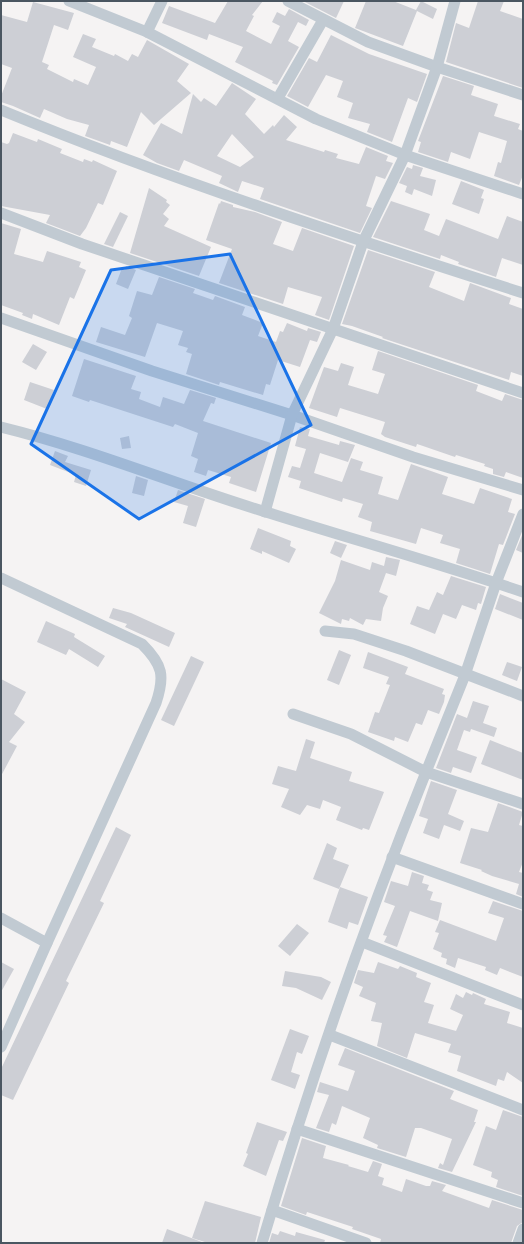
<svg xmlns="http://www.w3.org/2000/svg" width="524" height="1244" viewBox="0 0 524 1244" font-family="Figtree,sans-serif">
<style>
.building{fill:#cdcfd5;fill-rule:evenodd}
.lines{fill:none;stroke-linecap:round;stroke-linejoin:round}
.minor{stroke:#c1cad2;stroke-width:11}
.marked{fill:#1a73e8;fill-opacity:0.2;stroke:#1a73e8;stroke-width:3;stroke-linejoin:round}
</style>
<rect width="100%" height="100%" fill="#f5f3f3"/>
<g class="building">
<polygon points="228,1 263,1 252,15 254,16 246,31 271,44 280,26 272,22 277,12 285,16 289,9 309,20 306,26 298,22 288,41 299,47 277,85 272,83 273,81 235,62 243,47 209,34 207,40 162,23 169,6 215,23"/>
<polygon points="303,1 344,1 336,18"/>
<polygon points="366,1 393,1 416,10 421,1 437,9 433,19 417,11 403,46 355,28"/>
<polygon points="478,1 504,1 500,11 523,19 523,88 446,62 456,23 469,28"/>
<polygon points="33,2 74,13 68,30 54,25 42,62 49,65 47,69 73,82 74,79 88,85 96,67 73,57 83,34 96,39 92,47 114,56 115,54 128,61 132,54 138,57 147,40 189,64 177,81 191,93 154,125 141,112 127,147 111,141 110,145 85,136 89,125 67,119 44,109 40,118 13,106 1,102 1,96 12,68 1,64 1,15 27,22"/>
<polygon points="331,35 369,54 427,74 417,102 408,98 392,142 367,132 370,124 348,118 353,103 337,97 343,81 326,75 308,107 287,96 309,58 317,62"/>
<polygon points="443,76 474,86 471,95 498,104 494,116 520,124 518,129 523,131 523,175 519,185 494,176 498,162 501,163 507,141 479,132 470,159 451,152 448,162 418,152 421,142 418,141"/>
<path d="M 232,83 L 256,99 L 245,114 L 264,134 L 273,125 L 274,127 L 284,115 L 297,127 L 286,140 L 324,152 L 325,150 L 338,154 L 336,158 L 359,164 L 366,147 L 388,156 L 386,161 L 393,163 L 385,179 L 376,176 L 366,206 L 372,208 L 360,233 L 260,199 L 264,188 L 242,181 L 238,192 L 219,183 L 222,176 L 184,160 L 179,171 L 157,163 L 143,155 L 161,123 L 182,134 L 193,94 L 201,102 L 204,98 L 216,106 ZM 232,134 L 254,157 L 240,167 L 217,156 Z"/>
<polygon points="13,133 37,142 38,139 62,149 60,153 83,162 84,159 92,162 93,160 117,171 103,205 98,203 86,228 80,236 46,223 50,215 1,206 1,142 7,144 9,143"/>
<polygon points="413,165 423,168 420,176 436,180 432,196 414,189 412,195 405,192 407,186 399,183 407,167 412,169"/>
<polygon points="461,181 484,190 481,198 484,199 479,214 452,204"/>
<polygon points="149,188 167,200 166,202 170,205 163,214 169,219 164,226 211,247 199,276 130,253"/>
<polygon points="221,201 233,205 233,207 255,212 282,222 273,244 293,251 302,228 354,246 329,320 315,315 322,297 288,287 283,304 219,283 232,249 206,240 219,203 220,204"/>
<polygon points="391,201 430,214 424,230 439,236 446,219 498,239 507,216 523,222 523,265 502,258 496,277 458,264 459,262 441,255 440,259 373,237"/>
<polygon points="120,212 128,216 113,247 104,244"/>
<polygon points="1,223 21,229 14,254 43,262 47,251 81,262 79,267 86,270 74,299 70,297 59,325 33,314 32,319 22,315 23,313 1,305"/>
<polygon points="368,250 435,272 429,287 464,301 470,283 511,298 509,304 523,309 523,376 511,372 509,380 382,338 383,337 352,326 342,324"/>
<polygon points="126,266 136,270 128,289 116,284 122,268 125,270"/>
<polygon points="159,277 195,289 193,293 213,300 215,296 245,307 242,315 263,323 258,336 276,342 280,331 283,332 287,323 307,331 308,328 321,332 317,342 310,340 300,367 278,360 270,385 266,384 263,395 220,382 219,385 186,374 192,354 186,352 188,348 178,345 183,331 157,323 145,357 96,342 101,327 125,335 132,318 129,316 137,291 152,295"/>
<polygon points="33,344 47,352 36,370 22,362"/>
<polygon points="378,351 478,385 476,391 502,401 505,394 523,400 523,478 506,472 504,477 493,474 493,469 484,466 485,464 456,455 455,457 423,446 417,444 416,447 385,437 381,434 385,422 340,408 337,417 309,408 324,367 338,371 341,363 354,367 348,385 378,394 385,374 372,370"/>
<polygon points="84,359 136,376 131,389 141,392 139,399 160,407 163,397 184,404 190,390 216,398 214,404 211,403 203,421 271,443 256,492 229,483 231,477 208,470 206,476 194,472 198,459 191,456 198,433 175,424 173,427 90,400 89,402 72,396"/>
<polygon points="30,382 54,390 47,409 24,400"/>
<polygon points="300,427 310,429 308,436 339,445 340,441 355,445 348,462 320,453 314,473 342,482 351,458 363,462 360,470 383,477 378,494 398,500 411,464 448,477 442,494 474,504 480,488 512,499 508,512 515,514 503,545 499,544 490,574 456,563 460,549 440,543 443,535 421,528 416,544 370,531 372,522 358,517 363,504 343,498 342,502 299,488 301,481 288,477 292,466 300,468 306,449 295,446"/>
<polygon points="129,436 131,448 122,449 120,438"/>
<polygon points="55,451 68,456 65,462 91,470 86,486 74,482 76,475 50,465"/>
<polygon points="136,476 148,480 144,496 132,493"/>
<polygon points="178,490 205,499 196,527 183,523 188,506 174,502"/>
<polygon points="258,528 291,541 290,546 296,549 289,563 262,551 262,554 250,549"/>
<polygon points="523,533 523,553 516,550"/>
<polygon points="335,541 347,545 341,558 330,553"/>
<polygon points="386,557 400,560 396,576 386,573 379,592 388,596 383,608 381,621 366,619 363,625 350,618 349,621 342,619 341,624 319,613 335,581 341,560 370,570 372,562 384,566"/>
<polygon points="451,576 486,587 481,604 478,603 476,610 462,605 456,619 443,614 435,634 410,624 417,606 429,610 437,592 443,595"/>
<polygon points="500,594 523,603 523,620 495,609"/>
<polygon points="113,608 131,613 175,633 169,647 125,627 127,624 109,618"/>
<polygon points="46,621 75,634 74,637 105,656 98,667 69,649 66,655 37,642"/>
<polygon points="339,650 351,655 339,685 327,680"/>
<polygon points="368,652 408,667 405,674 444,689 442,694 445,695 444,702 439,714 428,710 422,725 416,723 408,742 395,737 394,741 368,732 375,712 379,713 390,685 386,684 389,677 363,668"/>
<polygon points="191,656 204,662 174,726 161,720"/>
<polygon points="507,662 522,667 517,681 502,675"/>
<polygon points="1,679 26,692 14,714 25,722 9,742 17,746 1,776"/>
<polygon points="473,701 489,706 483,723 497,728 494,737 471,729 470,732 464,730 457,750 477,757 471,773 453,767 451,773 436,768 457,714 467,718"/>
<polygon points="306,739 315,742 310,758 352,772 349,781 384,792 369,830 363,828 362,830 336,820 341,807 323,800 320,809 307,805 300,815 281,807 289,789 272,784 278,766 296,771"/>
<polygon points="490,740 523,753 523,780 481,764"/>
<polygon points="431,781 457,790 448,814 464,821 460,831 444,825 439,839 423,833 428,819 419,816"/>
<polygon points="498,803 523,812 519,825 523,826 523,862 519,872 523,873 523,897 516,894 519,884 492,876 481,871 482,870 460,863 471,828 488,832"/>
<polygon points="116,827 131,835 100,901 104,903 66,981 69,983 13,1100 1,1095 1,1069"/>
<polygon points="327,843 337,848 333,859 349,865 339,889 313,879"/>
<polygon points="412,872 424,876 422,883 429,885 427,890 433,892 430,900 442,903 438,921 410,911 397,947 384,942 387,936 383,935 395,906 384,902 391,881 408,886"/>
<polygon points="340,887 368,897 358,925 349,922 347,929 328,922"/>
<polygon points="493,901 523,911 523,977 500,968 497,975 485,970 486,967 458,958 455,968 446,964 447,959 441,957 442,953 433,949 439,933 435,932 440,920 496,941 504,918 488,913"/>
<polygon points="297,924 309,933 290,956 278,946"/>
<polygon points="1,962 14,969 1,992"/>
<polygon points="378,962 398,969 400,966 417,973 416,977 431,983 424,1002 434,1005 428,1023 456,1031 463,1015 450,1009 456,994 463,998 466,992 472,995 473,993 486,999 484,1004 510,1012 507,1023 523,1028 523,1083 507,1072 504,1081 498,1079 496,1086 457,1071 461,1056 448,1052 451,1044 415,1033 407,1058 377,1046 382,1023 371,1021 376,1003 359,996 363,987 354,983 358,970 374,973"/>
<polygon points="285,971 321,977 331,982 322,1000 296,988 282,986"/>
<polygon points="290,1029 309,1036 302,1054 297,1052 291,1072 300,1075 295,1089 271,1080"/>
<polygon points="345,1048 454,1091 450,1099 478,1110 474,1122 476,1122 452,1172 438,1168 440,1163 443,1165 452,1139 421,1128 415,1128 406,1157 377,1148 378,1145 363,1138 370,1118 342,1106 336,1125 332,1123 329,1132 316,1128 329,1095 317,1092 320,1082 348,1091 355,1071 338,1065"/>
<polygon points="503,1110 523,1117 523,1196 496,1187 498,1180 491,1177 492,1172 473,1165 486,1126 496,1130"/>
<polygon points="257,1122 287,1132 283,1141 279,1140 266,1176 243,1166 248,1154 246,1153"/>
<polygon points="302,1138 326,1146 323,1158 349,1165 348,1166 368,1172 373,1161 382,1164 378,1176 384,1178 382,1185 402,1192 406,1179 426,1186 430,1186 432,1181 446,1185 442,1191 489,1208 492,1200 523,1210 523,1222 517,1226 511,1243 380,1243 381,1239 352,1229 353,1227 307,1212 306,1215 281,1206"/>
<polygon points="205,1201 261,1217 255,1243 208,1243 192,1238"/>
<polygon points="167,1229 202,1242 202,1243 162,1243"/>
<polygon points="280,1231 295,1236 296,1232 325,1240 324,1243 269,1243 272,1233 278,1235"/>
</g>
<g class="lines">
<g class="minor">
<polyline points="69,1 147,32 316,119 405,155 523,194"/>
<polyline points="288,1 368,42 437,67 523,95"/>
<polyline points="147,32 162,1"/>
<polyline points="278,98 323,20"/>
<path d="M 1,110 C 171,180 348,237 523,293"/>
<polyline points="1,213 82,244 523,393"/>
<polyline points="1,318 152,371 292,415 413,457 523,490"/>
<path d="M 1,427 C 91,449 177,485 266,512 C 351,539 438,563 523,592"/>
<polyline points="265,512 292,415 333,329 363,242 405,155 437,67 455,1"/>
<polyline points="523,514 496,583 465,675 426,772 523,804"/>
<path d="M 1,578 L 142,644 C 163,665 165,676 156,703 L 47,943 L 1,918"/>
<polyline points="325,631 354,634 406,651 523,696"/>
<polyline points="392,857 523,904"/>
<polyline points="362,942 523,1005"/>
<polyline points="330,1035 523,1110"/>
<polyline points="1,1047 47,943"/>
<polyline points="297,1129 523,1203"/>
<polyline points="272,1210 366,1243"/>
<path d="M 262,1243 C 309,1084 364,926 426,772 L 351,734 L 293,714"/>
<polyline points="518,1243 523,1229"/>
</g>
</g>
<path class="marked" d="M 230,254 L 311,425 L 139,519 L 31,444 L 111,270 Z"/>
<rect width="524" height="1244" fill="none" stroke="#4a5661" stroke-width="4"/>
</svg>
